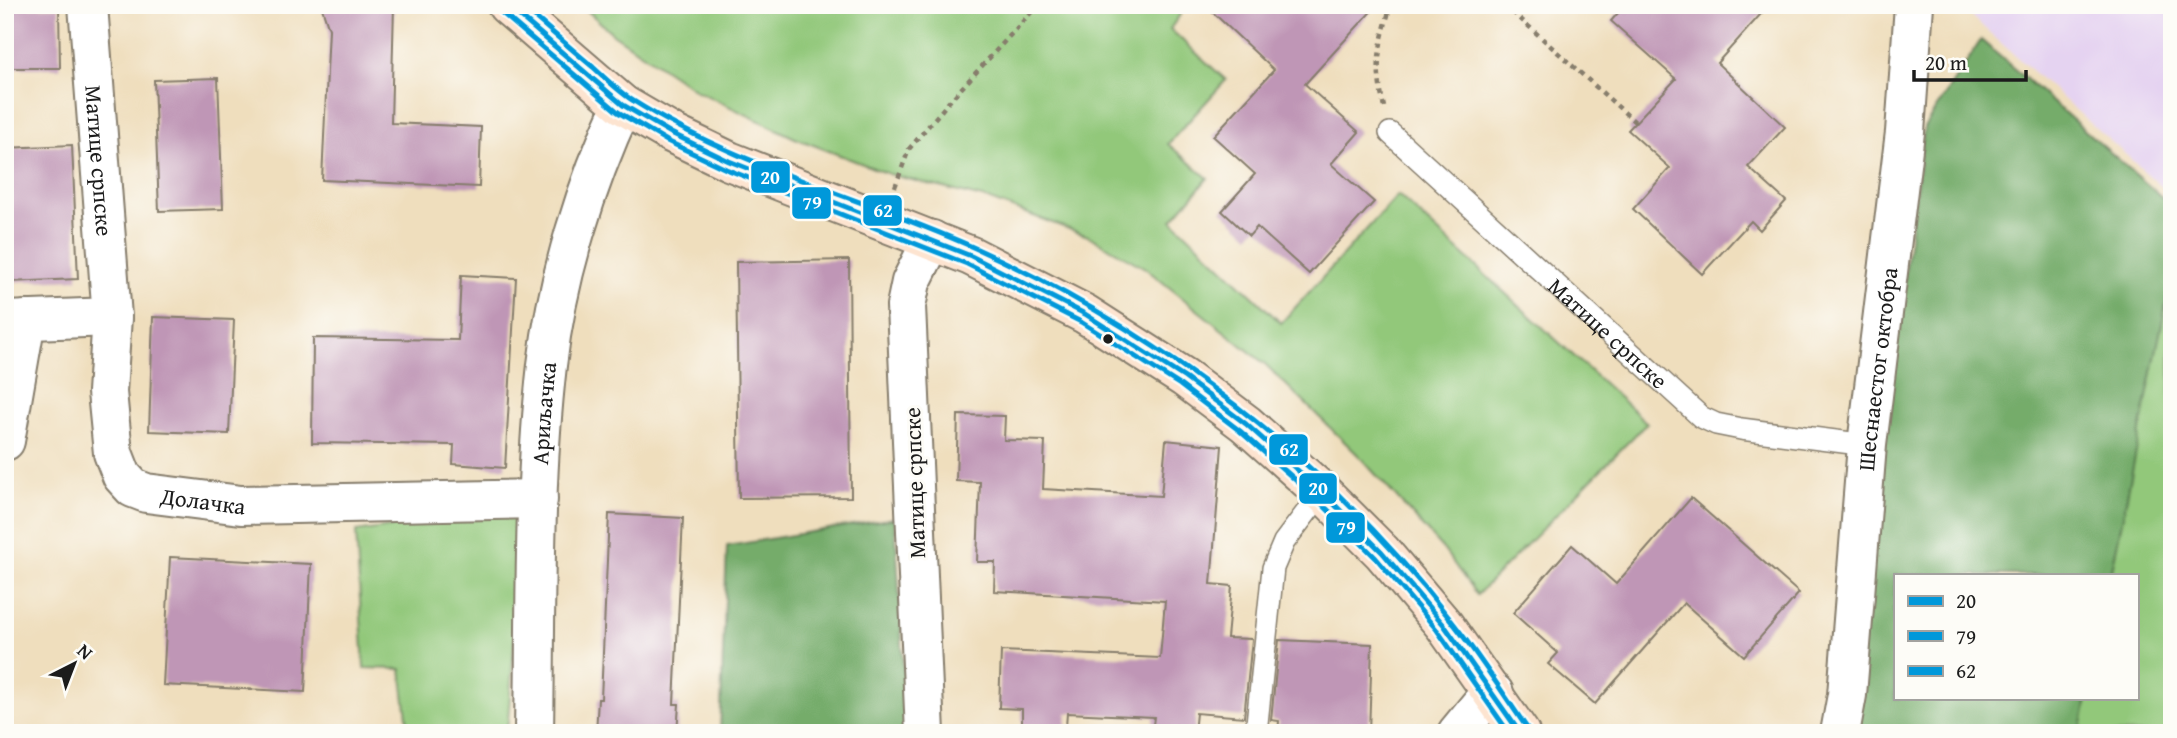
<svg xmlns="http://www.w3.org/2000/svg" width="2177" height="738" viewBox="0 0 2177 738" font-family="'Gentium Book Plus',serif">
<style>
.built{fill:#e5d3f1}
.green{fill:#92c87a;stroke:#57724b;stroke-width:2}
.forest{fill:#75ac6a;stroke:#486443;stroke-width:2}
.building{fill:#bf96b6}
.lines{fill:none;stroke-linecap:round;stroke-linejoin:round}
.service-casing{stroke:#867d6c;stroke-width:24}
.minor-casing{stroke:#867d6c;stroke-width:42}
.secondary-casing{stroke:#867d6c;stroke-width:42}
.path{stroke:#867d6c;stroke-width:4.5;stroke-dasharray:5 5;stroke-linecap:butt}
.service{stroke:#fff;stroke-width:21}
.minor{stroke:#fff;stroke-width:38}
.secondary{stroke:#fde4d0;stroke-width:38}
.bus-1-casing{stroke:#fdfcf7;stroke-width:10}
.bus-2-casing{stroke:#fdfcf7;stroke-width:10}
.bus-3-casing{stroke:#fdfcf7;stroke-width:10}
.bus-1{stroke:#0098da;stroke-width:5}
.bus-2{stroke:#0098da;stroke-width:5}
.bus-3{stroke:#0098da;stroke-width:5}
.bus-dot{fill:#1c1c1c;stroke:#fdfcf7;stroke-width:2.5}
.labels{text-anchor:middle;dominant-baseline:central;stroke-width:6;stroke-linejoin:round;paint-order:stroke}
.street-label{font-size:23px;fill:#1c1c1c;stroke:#fdfcf7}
.line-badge{stroke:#fdfcf7;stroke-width:2.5}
.badge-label{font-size:19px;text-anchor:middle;font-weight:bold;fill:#fff}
</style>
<rect width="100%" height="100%" fill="#fdfcf7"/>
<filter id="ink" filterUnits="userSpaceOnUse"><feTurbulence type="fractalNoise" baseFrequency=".0143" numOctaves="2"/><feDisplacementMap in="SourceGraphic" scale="14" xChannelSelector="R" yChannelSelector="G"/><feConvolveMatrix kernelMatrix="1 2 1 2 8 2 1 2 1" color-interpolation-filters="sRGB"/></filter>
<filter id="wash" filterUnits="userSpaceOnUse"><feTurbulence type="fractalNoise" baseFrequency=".00686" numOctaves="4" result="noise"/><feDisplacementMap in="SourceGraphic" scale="28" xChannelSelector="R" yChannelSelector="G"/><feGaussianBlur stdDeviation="1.57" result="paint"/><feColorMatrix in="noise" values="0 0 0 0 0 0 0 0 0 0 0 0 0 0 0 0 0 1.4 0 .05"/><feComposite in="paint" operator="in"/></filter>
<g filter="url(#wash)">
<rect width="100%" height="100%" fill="#efdebd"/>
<polygon class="built" points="1963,5 2172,5 2172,196 1962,8"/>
<g class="green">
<polygon points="581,5 1175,5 1182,12 1170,29 1226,80 1168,144 1208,178 1172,220 1281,323 1398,195 1647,423 1477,595 1443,549 1359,456 1265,364 1145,268 1088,236 990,200 889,174 795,138 697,91 613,34"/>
<polygon points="2170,275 2172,733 2080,733 2087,698 2137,698 2137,575 2111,575"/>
<polygon points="525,506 507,733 409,733 401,669 364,668 356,532"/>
</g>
<g class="forest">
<polygon points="1981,40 2172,206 2172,274 2111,575 1895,575 1895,698 2087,698 2080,733 1846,733 1924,127"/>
<polygon points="895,518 907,733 720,733 727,546"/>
</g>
<g id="blocks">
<g class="building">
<polygon points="321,5 394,5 391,123 481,127 479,187 322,180 329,29"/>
<polygon points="1205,5 1377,5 1305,84 1359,132 1331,164 1374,202 1309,274 1257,227 1249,236 1222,211 1255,174 1213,136 1274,70"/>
<polygon points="1625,5 1769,5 1717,63 1785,127 1748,167 1786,201 1760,230 1751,221 1702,274 1633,209 1670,168 1628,130 1676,79 1611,21"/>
<polygon points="59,7 60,68 5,68 5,8"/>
<polygon points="218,78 223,209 159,211 154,80"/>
<polygon points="72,145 78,279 9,282 5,148"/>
<polygon points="849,260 851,497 739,498 736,262"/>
<polygon points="461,275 516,278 505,468 453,464 454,445 312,443 313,338 458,340"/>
<polygon points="153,317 234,320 229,434 149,431"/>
<polygon points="958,415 1005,416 1004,440 1045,441 1043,489 1161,496 1166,440 1222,446 1211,584 1232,586 1227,638 1252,639 1244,717 1196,713 1194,733 1152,733 1154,717 1067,713 1066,727 1022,725 1022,709 999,708 1001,651 1160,658 1165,601 994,591 995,562 977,562 980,482 956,481"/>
<polygon points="1691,498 1799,593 1744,656 1684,603 1595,704 1548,664 1558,653 1513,613 1572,545 1616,584"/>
<polygon points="609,514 683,518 674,704 679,704 677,733 596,733 598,699 601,699"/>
<polygon points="170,557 311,564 305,692 163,685"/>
<polygon points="1279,640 1372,644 1369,733 1278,733 1279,721 1271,720"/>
</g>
</g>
</g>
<g filter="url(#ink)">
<use href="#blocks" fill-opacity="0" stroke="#867d6c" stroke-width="2"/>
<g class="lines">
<g class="service-casing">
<g id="service">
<path id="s1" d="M 1390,133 L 1701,417 L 1716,424 L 1741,429 L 1867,445"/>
<polyline points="1256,733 1273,568 1284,542 1322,492"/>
</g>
</g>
<g class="minor-casing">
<g id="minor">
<path id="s2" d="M 88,5 L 112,317 L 107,392 L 113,453 L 122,476 L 133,488 L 146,493 L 241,505 L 538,499"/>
<polyline points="5,321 112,317"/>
<polyline points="5,441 26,320"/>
<path id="s3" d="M 534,733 C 536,611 533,487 547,365 C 557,278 586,184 623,105"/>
<polyline points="925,733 906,306 911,282 932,240"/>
<polyline points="1457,733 1485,699 1494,693"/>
<path id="s4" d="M 1840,733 L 1847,695 L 1867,445 L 1905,132 L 1914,5"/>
</g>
</g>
<g class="secondary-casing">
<polyline id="secondary" points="507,5 623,105 671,133 729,161 971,256 1085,314 1185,378 1246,424 1322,492 1382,552 1444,625 1520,733"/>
</g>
<g class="path">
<polyline points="1505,5 1635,122"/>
<polyline points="1622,5 1624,7"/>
<path d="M 1384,107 C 1374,65 1379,45 1391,5"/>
<polyline points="895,187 909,149 947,104 1038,5"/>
</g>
<use href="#service" class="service"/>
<use href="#minor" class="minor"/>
<use href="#secondary" class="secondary"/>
<g class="bus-1-casing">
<polyline id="bus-1" points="507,5 623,105 671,133 729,161 971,256 1085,314 1185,378 1246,424 1322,492 1382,552 1444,625 1520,733"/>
</g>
<g class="bus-2-casing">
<polyline id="bus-2" points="501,12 618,112 667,141 726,169 967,264 1081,322 1180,385 1240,431 1316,498 1376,558 1437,630 1509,733"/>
</g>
<g class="bus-3-casing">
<path id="bus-3" d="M 521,5 C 545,26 569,47 593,67 C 605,78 618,91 632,100 C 738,167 861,197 975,248 C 1159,331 1326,460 1450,619 C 1478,654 1502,692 1527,728"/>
</g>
<use href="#bus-1" class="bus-1"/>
<use href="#bus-2" class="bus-2"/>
<use href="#bus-3" class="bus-3"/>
</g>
</g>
<circle class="bus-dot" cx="1108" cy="339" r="6"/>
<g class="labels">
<g class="street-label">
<text stroke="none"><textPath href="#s2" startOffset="156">Матице српске</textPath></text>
<text stroke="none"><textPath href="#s1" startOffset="296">Матице српске</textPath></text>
<text stroke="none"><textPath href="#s4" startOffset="366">Шеснаестог октобра</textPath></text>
<text stroke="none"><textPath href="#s3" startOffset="320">Ариљачка</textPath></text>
<text transform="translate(914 483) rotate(-92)">Матице српске</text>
<text stroke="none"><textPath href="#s2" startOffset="562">Долачка</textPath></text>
</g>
</g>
<g class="line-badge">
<rect x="750" y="160" width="41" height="34" rx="7" fill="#0098da"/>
<rect x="791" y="186" width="41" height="34" rx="7" fill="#0098da"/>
<rect x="862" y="194" width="41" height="33" rx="7" fill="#0098da"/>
<rect x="1268" y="433" width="41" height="33" rx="7" fill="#0098da"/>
<rect x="1298" y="472" width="40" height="33" rx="7" fill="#0098da"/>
<rect x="1325" y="511" width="41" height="33" rx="7" fill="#0098da"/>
</g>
<g class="badge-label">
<text x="770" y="184">20</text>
<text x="812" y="209">79</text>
<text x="883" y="217">62</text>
<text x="1289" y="456">62</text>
<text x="1318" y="495">20</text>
<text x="1346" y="534">79</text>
</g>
<rect width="2177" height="738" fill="none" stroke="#fdfcf7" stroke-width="28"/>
<rect x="1894" y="574" width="245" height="126" fill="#fdfcf7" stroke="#a3a29f" stroke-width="2"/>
<rect x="1908" y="596" width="35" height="10" fill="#0098da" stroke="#a3a29f" stroke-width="2"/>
<text x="1956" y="608" font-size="21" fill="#1c1c1c">20</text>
<rect x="1908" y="631" width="35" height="10" fill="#0098da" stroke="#a3a29f" stroke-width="2"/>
<text x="1956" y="644" font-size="21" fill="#1c1c1c">79</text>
<rect x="1908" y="666" width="35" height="10" fill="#0098da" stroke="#a3a29f" stroke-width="2"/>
<text x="1956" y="678" font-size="21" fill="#1c1c1c">62</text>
<g transform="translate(74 664) rotate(42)" stroke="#fdfcf7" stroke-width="5" paint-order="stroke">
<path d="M0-5L12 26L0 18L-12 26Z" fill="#1c1c1c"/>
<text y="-10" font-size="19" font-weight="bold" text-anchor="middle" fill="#1c1c1c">N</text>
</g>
<path d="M1914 70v10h112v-10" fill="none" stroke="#1c1c1c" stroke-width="3.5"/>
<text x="1925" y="70" font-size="21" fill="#1c1c1c" stroke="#fdfcf7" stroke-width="5" paint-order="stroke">20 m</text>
</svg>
